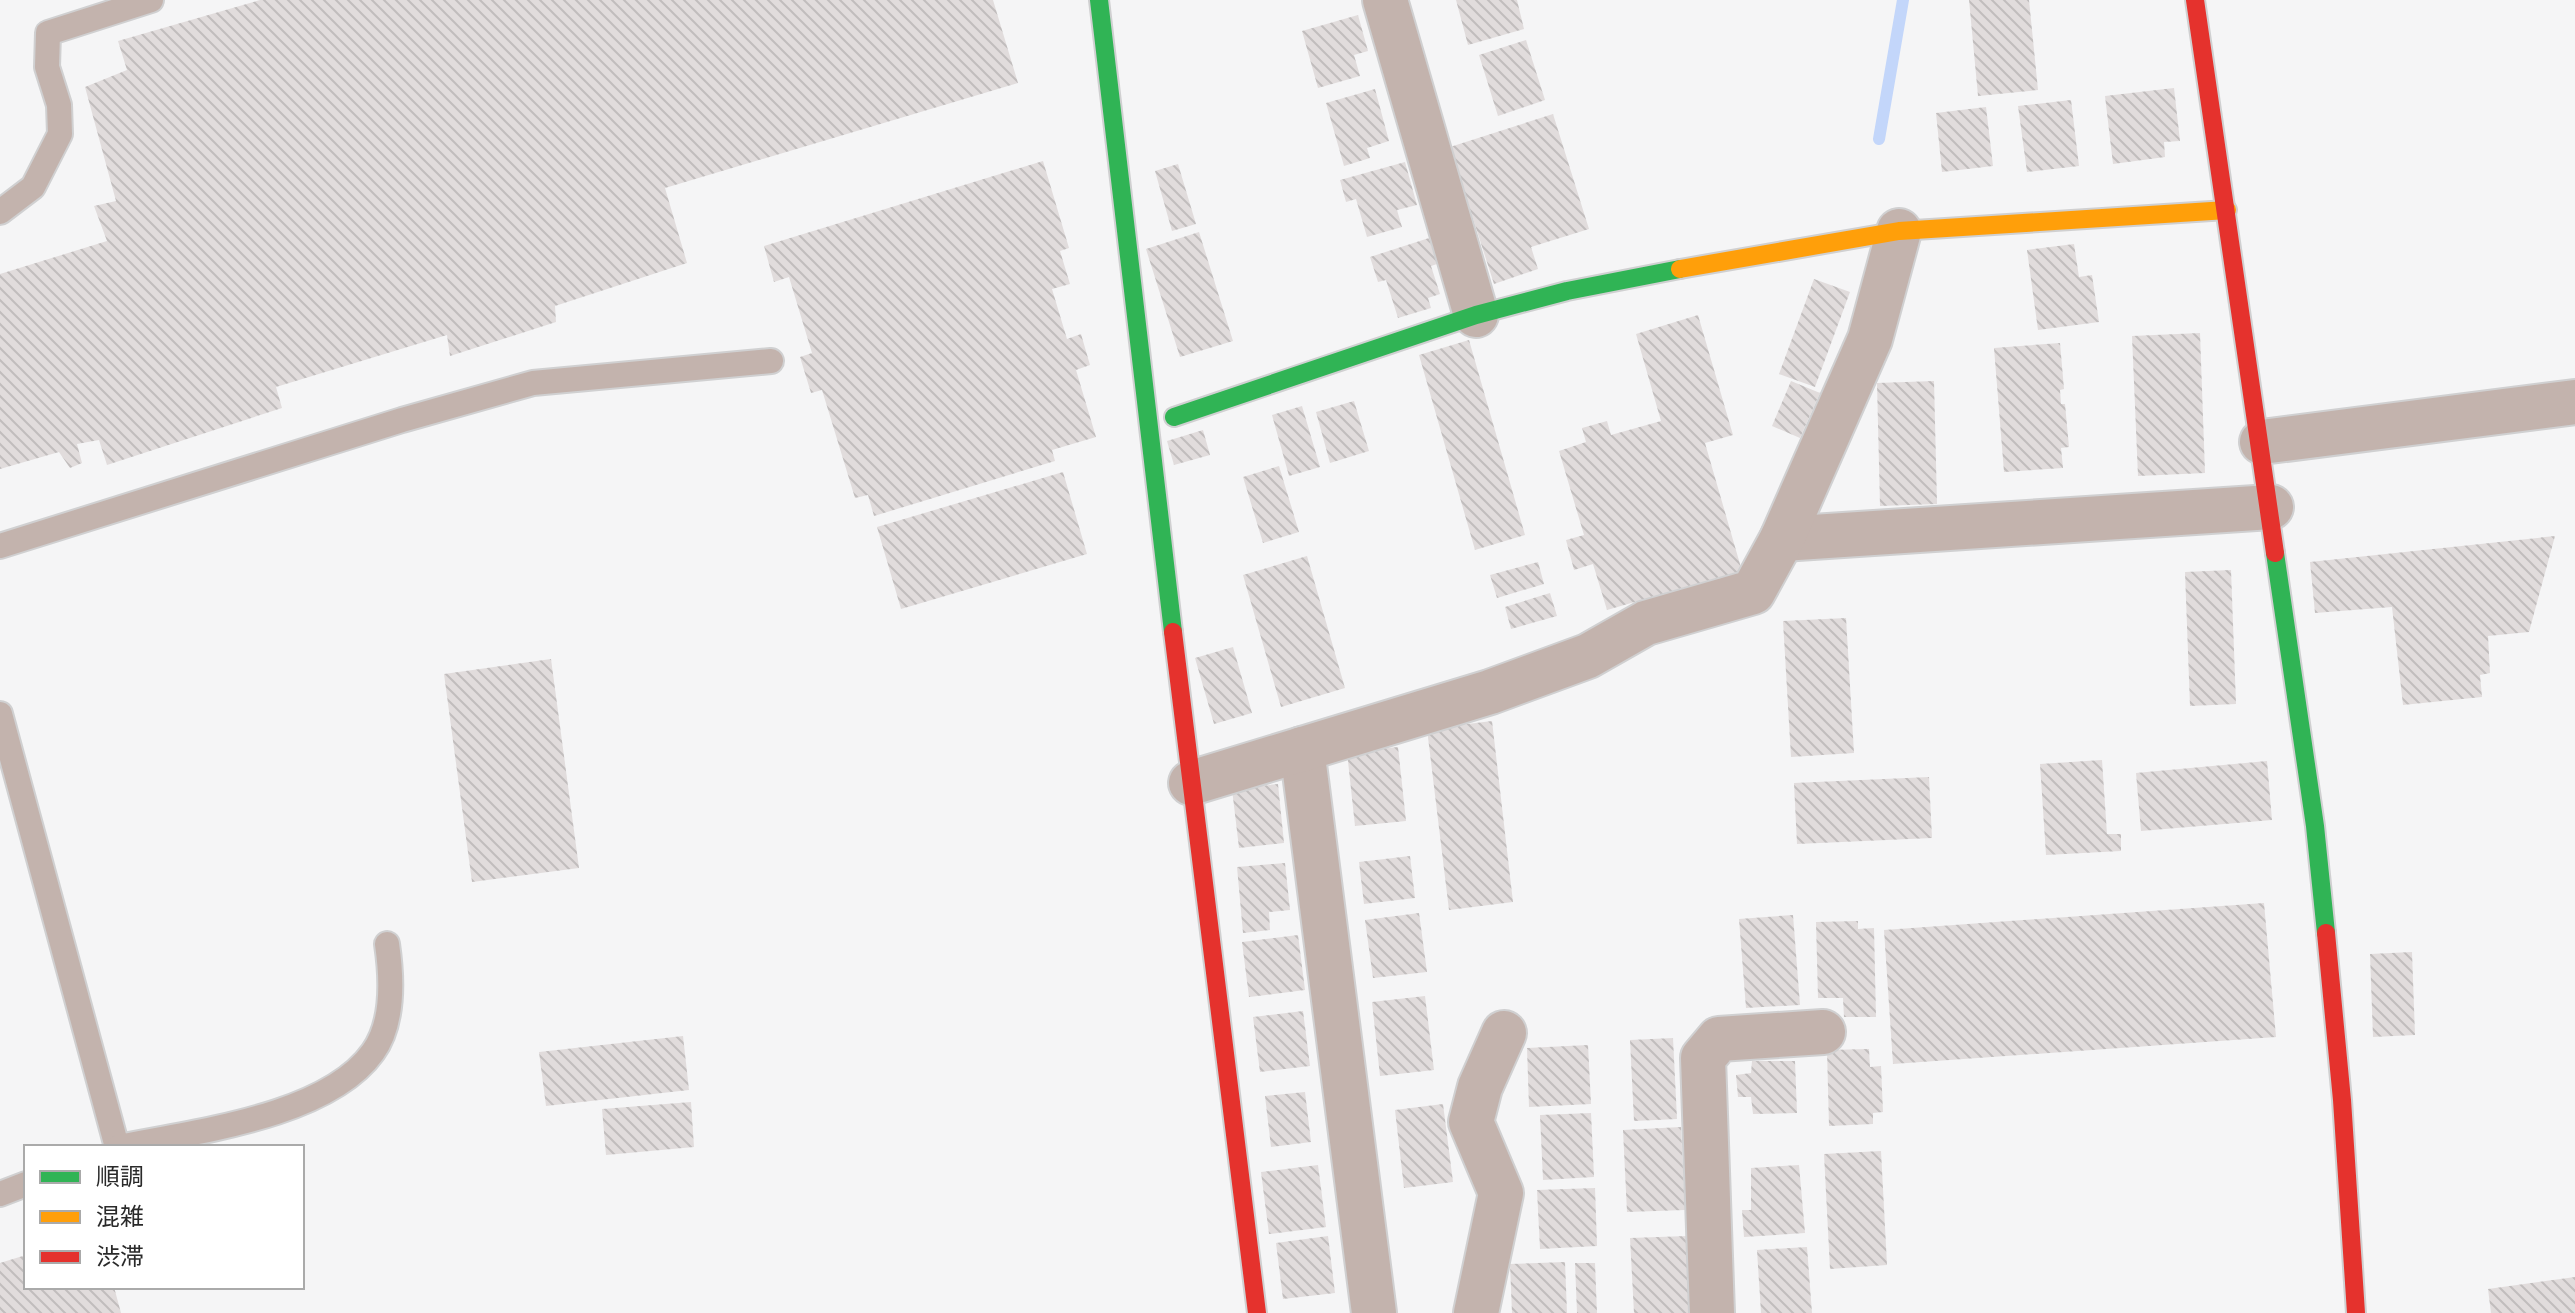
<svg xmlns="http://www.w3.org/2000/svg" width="2575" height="1313" viewBox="0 0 2575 1313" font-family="'Archivo Narrow','Noto Sans JP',sans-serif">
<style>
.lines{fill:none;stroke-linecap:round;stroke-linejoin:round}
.stream{stroke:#c3d6fa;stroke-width:12}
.building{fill:url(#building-back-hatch)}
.lane-casing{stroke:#d0d0d1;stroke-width:28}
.street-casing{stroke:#d0d0d1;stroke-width:48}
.fast-casing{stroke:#d0d0d1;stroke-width:22}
.slow-casing{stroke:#d0d0d1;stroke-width:22}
.jam-casing{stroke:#d0d0d1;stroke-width:22}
.lane{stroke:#c3b3ad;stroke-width:24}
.street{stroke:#c3b3ad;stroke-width:44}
.fast{stroke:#30b455;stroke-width:18}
.slow{stroke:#ff9f0a;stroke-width:18}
.jam{stroke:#e5322d;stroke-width:18}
</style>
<defs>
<pattern id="building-back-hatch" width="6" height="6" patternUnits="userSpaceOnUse" patternTransform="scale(2)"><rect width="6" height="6" fill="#e1dcdc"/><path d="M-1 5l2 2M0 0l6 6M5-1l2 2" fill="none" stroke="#c1bdbd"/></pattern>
</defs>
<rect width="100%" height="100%" fill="#f5f5f6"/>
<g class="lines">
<polyline class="stream" points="1879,139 1903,0"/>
</g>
<g class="building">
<polygon points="260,0 993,0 1018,83 665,188 687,263 555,306 556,322 450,356 447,335 276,387 282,408 107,465 99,440 77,444 82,463 70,468 59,452 0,469 0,274 107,241 94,206 116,201 85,87 127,70 118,41"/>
<polygon points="1456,0 1517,0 1524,29 1468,45"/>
<polygon points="1969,0 2029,0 2038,90 1978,96"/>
<polygon points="1358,15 1368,51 1354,55 1360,76 1318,88 1302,31"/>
<polygon points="1526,40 1545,100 1498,116 1479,55"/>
<polygon points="2174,88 2180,141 2164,142 2165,157 2113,164 2105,96"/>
<polygon points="1375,89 1389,141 1367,148 1370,158 1344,166 1326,103"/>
<polygon points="2071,100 2079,166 2027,172 2018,106"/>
<polygon points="1986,107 1993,166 1942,172 1936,113"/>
<polygon points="1553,114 1589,229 1531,247 1538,269 1494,284 1450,147"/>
<polygon points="1043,161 1069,248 1060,251 1070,284 1052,289 1067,339 1081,334 1090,365 1076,370 1096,437 1052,450 1055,461 874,516 868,495 855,498 822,390 811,393 800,357 812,353 789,277 774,282 764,246"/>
<polygon points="1405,162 1417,205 1397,210 1402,227 1367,237 1356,199 1346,202 1340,180"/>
<polygon points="1178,164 1196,224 1172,231 1155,171"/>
<polygon points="1199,232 1233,341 1180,357 1146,249"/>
<polygon points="1429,238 1437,264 1431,266 1440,294 1428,298 1431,308 1398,318 1386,280 1378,282 1370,257"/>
<polygon points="2074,244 2079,277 2092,275 2099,322 2038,330 2027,250"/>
<polygon points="1814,279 1850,292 1815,387 1779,374"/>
<polygon points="1698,315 1733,435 1705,443 1742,571 1607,610 1593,564 1574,570 1566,540 1584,535 1559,451 1586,442 1582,428 1607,421 1611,435 1661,421 1636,334"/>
<polygon points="2200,333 2205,473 2138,476 2132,336"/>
<polygon points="1469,340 1525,535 1475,550 1419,355"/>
<polygon points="2060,343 2064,389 2060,390 2061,404 2065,404 2069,447 2061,448 2063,468 2004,472 1994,348"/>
<polygon points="1791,381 1820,393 1800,438 1772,426"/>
<polygon points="1934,381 1937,504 1880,506 1877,383"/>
<polygon points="1354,401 1369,451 1330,463 1316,412"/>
<polygon points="1302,406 1320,467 1289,476 1272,415"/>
<polygon points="1203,430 1210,455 1174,465 1167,441"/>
<polygon points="1279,466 1299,532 1263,543 1243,477"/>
<polygon points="1063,472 1087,554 901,609 877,527"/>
<polygon points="2555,536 2529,632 2488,636 2490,673 2480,675 2482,697 2403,705 2392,607 2315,613 2310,562"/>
<polygon points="1307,556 1345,688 1281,707 1243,575"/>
<polygon points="1538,562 1544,584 1497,598 1490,575"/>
<polygon points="2231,570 2236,704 2190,706 2185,572"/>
<polygon points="1550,593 1557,616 1511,629 1505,607"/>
<polygon points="1846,618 1854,753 1791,757 1783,621"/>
<polygon points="1233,647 1252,713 1214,724 1195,658"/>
<polygon points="551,659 579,868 472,882 444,674"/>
<polygon points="1492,721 1513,902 1449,910 1427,729"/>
<polygon points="1398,747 1406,821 1355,826 1347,752"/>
<polygon points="2102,760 2107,834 2121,834 2121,851 2046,855 2040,764"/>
<polygon points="2267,761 2272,820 2141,831 2136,773"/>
<polygon points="1929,777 1932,838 1797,844 1794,783"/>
<polygon points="1278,784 1284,843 1239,848 1232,789"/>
<polygon points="1410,856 1415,898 1364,904 1359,862"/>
<polygon points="1285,863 1290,910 1269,912 1270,930 1243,933 1237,867"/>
<polygon points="2264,903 2276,1037 1893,1064 1884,930"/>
<polygon points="1419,913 1427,972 1373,978 1365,920"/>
<polygon points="1793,915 1800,1005 1746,1008 1739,919"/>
<polygon points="1858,921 1858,929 1874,928 1876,1017 1844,1017 1843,998 1818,998 1816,922"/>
<polygon points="1298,935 1305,990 1249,997 1242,942"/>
<polygon points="2412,952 2415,1035 2373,1037 2370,954"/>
<polygon points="1425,996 1434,1070 1380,1076 1372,1002"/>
<polygon points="1303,1011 1310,1066 1260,1072 1253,1017"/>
<polygon points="683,1036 689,1090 546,1106 539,1052"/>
<polygon points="1673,1038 1677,1119 1634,1121 1630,1040"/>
<polygon points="1588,1045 1591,1104 1529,1107 1527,1048"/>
<polygon points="1869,1049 1870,1067 1881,1066 1883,1112 1873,1113 1873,1124 1829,1126 1827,1050"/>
<polygon points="1752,1061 1795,1061 1797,1113 1753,1114 1751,1097 1738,1097 1736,1075 1751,1073"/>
<polygon points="1305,1092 1311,1142 1271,1147 1265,1096"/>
<polygon points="691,1102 694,1147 606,1155 602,1109"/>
<polygon points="1443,1104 1453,1182 1404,1188 1395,1110"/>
<polygon points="1591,1113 1594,1177 1543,1180 1540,1115"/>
<polygon points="1681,1127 1685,1210 1627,1212 1623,1130"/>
<polygon points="1881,1151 1887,1265 1830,1269 1824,1154"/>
<polygon points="1318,1165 1326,1227 1269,1234 1261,1172"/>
<polygon points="1799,1165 1805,1233 1744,1237 1742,1210 1751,1210 1751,1168"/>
<polygon points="1595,1188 1597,1246 1540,1249 1537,1190"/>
<polygon points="1328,1236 1335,1293 1283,1299 1276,1243"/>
<polygon points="1687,1236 1691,1313 1634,1313 1630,1238"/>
<polygon points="1807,1247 1812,1313 1761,1313 1757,1250"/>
<polygon points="26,1255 26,1287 114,1287 121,1313 0,1313 0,1263"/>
<polygon points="1565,1262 1567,1313 1512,1313 1510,1264"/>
<polygon points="1575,1263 1595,1263 1597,1313 1577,1313"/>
<polygon points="2575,1277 2575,1313 2491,1313 2488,1289"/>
</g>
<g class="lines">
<g class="lane-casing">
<g id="lane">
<polyline points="0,212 33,187 60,134 59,105 47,67 48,33 151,0"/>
<polyline points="0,546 402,420 533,383 771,361"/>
<polyline points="0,714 117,1147"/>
<path d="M 119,1147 C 192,1132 327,1117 373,1052 C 394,1023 392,978 387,944"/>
<polyline points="0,1194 26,1184"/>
</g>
</g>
<g class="street-casing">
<g id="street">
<polyline points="1385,0 1476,315"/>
<polyline points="2262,442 2575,402"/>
<polyline points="1782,539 2271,507"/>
<polyline points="1302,749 1374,1313"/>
<polyline points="1191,783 1490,692 1588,656 1646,623 1753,592 1782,539 1870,339 1899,231"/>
<polyline points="1476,1313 1501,1193 1471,1122 1480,1087 1504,1033"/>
<polyline points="1712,1313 1703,1058 1719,1039 1823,1032"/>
</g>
</g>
<g class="fast-casing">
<g id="fast">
<polyline points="1099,0 1173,632"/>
<polyline points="1174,417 1476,315 1567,291 1680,269"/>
<polyline points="2275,553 2315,826 2326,933"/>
</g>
</g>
<g class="slow-casing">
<polyline id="slow" points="1680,269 1899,231 2227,210"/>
</g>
<g class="jam-casing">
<g id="jam">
<polyline points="2195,0 2275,553"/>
<polyline points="1173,632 1257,1313"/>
<polyline points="2326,933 2342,1100 2356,1313"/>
</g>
</g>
<use href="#lane" class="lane"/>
<use href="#street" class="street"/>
<use href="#fast" class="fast"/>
<use href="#slow" class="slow"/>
<use href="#jam" class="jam"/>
</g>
<rect x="24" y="1145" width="280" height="144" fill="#ffffff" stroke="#aaaaaa" stroke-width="2"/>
<rect x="40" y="1171" width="40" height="12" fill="#30b455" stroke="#aaaaaa" stroke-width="2"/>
<text x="96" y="1185" font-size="24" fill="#2a2a2a">順調</text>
<rect x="40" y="1211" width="40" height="12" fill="#ff9f0a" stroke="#aaaaaa" stroke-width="2"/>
<text x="96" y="1225" font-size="24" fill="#2a2a2a">混雑</text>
<rect x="40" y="1251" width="40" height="12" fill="#e5322d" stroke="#aaaaaa" stroke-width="2"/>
<text x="96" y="1265" font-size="24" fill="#2a2a2a">渋滞</text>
</svg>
